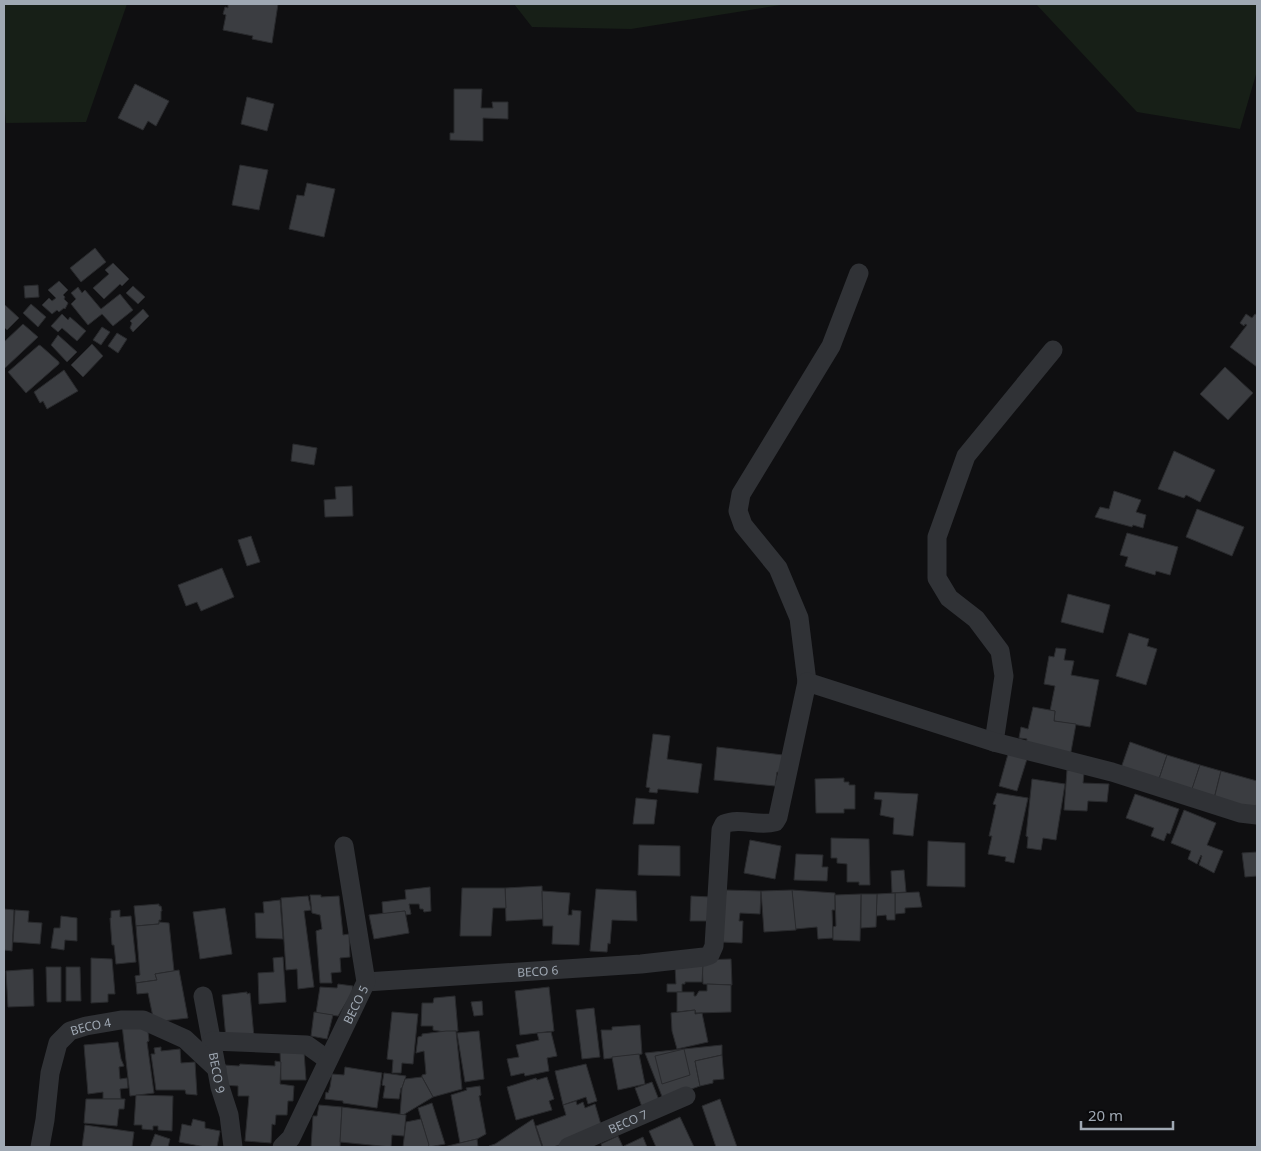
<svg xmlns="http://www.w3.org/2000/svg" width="1261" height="1151" viewBox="0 0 1261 1151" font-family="'Noto Sans',sans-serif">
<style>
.green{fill:#171f17}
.building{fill:#3b3d41;stroke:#292a2d}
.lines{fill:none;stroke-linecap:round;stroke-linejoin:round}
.service{stroke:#303236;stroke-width:19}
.labels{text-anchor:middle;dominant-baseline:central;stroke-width:4.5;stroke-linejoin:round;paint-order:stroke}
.street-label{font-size:12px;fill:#9fa8b3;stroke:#0a0a0c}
</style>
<rect width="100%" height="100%" fill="#0f0f11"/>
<g class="green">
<polygon points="4,4 127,4 86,122 6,123 4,101"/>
<polygon points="514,4 787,4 631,29 532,27"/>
<polygon points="1036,4 1257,4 1257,71 1240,129 1137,112"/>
</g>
<g class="building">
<polygon points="228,4 278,4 272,43 252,39 253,36 223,30 226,15 223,14 225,7 228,8"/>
<polygon points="135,84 169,101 156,126 148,121 143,130 118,118"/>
<polygon points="454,89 482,89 481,108 493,108 492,102 508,102 508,119 483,118 483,141 450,140 450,133 454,133"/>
<polygon points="247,97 274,104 267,131 241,124"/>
<polygon points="240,165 268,170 259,210 232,205"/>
<polygon points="307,183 335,189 324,237 289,229 297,195 304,196"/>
<polygon points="95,248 106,262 81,282 70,268"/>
<polygon points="113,263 129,279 122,286 120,284 104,299 93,288 109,274 105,270"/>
<polygon points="59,281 68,290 63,295 65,297 64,299 68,303 65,309 64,308 59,312 57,310 52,314 42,305 49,298 52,301 56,298 48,290"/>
<polygon points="38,285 39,297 25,298 24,286"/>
<polygon points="133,286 145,297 138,304 126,293"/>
<polygon points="78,287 82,293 85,290 101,309 120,294 133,310 113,326 102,314 88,325 71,304 76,299 71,293"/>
<polygon points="31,304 46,317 38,327 23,313"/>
<polygon points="5,305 19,318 7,330 4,327 4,307"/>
<polygon points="143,309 149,316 133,332 130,328 132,323 130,321"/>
<polygon points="62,314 68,320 70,317 86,331 77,341 62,328 58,332 51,326"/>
<polygon points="1246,314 1252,318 1255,314 1257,315 1257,367 1230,347 1247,325 1245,324 1244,326 1240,323"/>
<polygon points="23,324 38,337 5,368 4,366 4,342"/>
<polygon points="102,327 110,332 101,345 93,340"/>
<polygon points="117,333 127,339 118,353 108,346"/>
<polygon points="58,335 77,352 67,362 51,345"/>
<polygon points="92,344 103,356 83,377 71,365"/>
<polygon points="39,345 41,346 59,362 59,364 26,393 8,372"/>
<polygon points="1225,367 1253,393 1228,420 1200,394"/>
<polygon points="64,370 78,391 47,409 43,401 40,403 34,392"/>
<polygon points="293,444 317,448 314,465 291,461"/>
<polygon points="1174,451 1215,470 1200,502 1186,495 1184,498 1158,489"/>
<polygon points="352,486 353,516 325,517 324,500 336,499 335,487"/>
<polygon points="1114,491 1141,500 1136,512 1146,515 1143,528 1133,525 1132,527 1095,517 1100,507 1109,509"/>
<polygon points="1197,509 1244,527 1232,556 1186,537"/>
<polygon points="1127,533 1178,547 1170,575 1156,571 1155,575 1125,566 1128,557 1120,555"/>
<polygon points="251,536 260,562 247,566 238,540"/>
<polygon points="222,568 234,597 201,611 197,602 186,606 178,585"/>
<polygon points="1068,594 1110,605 1103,633 1061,622"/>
<polygon points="1129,633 1149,639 1147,646 1157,649 1146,685 1116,676"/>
<polygon points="1056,648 1066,649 1064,660 1074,661 1071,675 1099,680 1090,727 1054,721 1055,711 1050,711 1055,686 1044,684 1049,656 1054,657"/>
<polygon points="1033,707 1055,711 1054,721 1076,724 1070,757 1025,749 1027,739 1019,738 1021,727 1028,729"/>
<polygon points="653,734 670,736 667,759 702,764 698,793 658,789 657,793 649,792 650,788 646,787"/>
<polygon points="1130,742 1167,755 1159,779 1120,771"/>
<polygon points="717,747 783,755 781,773 777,772 775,786 714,780"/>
<polygon points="1008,754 1027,759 1017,791 999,786"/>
<polygon points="1167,755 1200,765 1192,790 1159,779"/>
<polygon points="1200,765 1221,771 1213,803 1190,795"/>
<polygon points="1067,770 1082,771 1084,773 1083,783 1109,784 1107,802 1088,801 1087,811 1064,810"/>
<polygon points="1221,771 1257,781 1257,802 1255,811 1213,803"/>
<polygon points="844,778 844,782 849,782 849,785 855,785 855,809 844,809 844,813 816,813 815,779"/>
<polygon points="1032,779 1065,784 1056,840 1043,838 1041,850 1027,848 1028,837 1026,836"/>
<polygon points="875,792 918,794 913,836 893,834 894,818 880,815 882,800 874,799"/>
<polygon points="997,793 1028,798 1014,863 1005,861 1006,857 988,854 992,836 989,836 996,805 993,804"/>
<polygon points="1135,794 1179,809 1170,834 1167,833 1164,841 1151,836 1154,828 1126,818"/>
<polygon points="636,798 657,800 654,824 633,824"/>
<polygon points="1184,810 1216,823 1207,845 1223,851 1214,873 1199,865 1202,856 1201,855 1197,864 1188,859 1191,851 1171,843"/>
<polygon points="831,838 869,839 870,885 859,885 859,882 847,882 847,864 837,863 837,858 831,858"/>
<polygon points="750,840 781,846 775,879 744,873"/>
<polygon points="928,841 965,843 965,887 927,886"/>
<polygon points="639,845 680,846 680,876 638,875"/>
<polygon points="1257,852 1257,876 1245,877 1242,853"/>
<polygon points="796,854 823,855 822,867 828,867 827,881 794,880"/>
<polygon points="904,870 906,892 892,893 891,871"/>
<polygon points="542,886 543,919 506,921 505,888"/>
<polygon points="430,887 431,911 424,912 423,909 420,909 419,904 409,904 411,914 406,915 405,911 383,914 382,902 406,899 405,890"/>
<polygon points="462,888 505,888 506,908 493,908 491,936 460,936"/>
<polygon points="596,889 636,891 637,921 612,920 610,944 608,943 607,952 590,951"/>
<polygon points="726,890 761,891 760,914 740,913 739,921 743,921 742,943 721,942"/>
<polygon points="792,890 835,893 835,910 832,910 833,938 818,939 817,927 795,929"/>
<polygon points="792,890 796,930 764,932 761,891"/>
<polygon points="542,891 570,893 568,915 572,915 572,910 581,911 579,945 552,944 553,926 543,926"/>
<polygon points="919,892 922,907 905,908 905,913 895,914 895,893"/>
<polygon points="895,893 895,920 887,920 886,915 876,916 877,894"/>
<polygon points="861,894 877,894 876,927 861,928"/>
<polygon points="861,894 860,941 833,940 833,927 836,926 835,895"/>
<polygon points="310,895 321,895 321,897 339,896 343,935 349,934 350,957 340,958 341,972 331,973 332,983 320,983 316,931 322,929 320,915 312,913"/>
<polygon points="308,896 311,910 304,911 314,987 298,989 297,969 286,970 281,898"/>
<polygon points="691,896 711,897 710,921 690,921"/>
<polygon points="280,900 283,939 256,938 255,913 264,913 263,902"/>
<polygon points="159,904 159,906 161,906 162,911 161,911 161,920 159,920 159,924 136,926 134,906"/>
<polygon points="225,908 232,954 200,959 193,912"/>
<polygon points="4,909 14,910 12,951 4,950"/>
<polygon points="15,910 29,911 28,922 42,923 40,944 13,942"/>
<polygon points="120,910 120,917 131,916 136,962 116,964 114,945 112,945 110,918 111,918 111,911"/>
<polygon points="405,911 409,933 374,939 369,915"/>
<polygon points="61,916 77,918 77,941 65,940 64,950 51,948 54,928 60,928"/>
<polygon points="159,922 169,923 174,971 155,974 157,980 136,983 135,976 140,975 136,926 159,924"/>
<polygon points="283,957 286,1002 259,1004 258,973 274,972 273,958"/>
<polygon points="91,958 112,959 115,994 108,994 108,1002 91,1003"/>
<polygon points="731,959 732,985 703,984 702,960"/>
<polygon points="703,965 702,982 685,982 685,984 682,984 682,992 667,992 667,984 676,984 675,966"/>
<polygon points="46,967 61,967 61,1002 47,1002"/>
<polygon points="66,967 80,967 81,1001 66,1001"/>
<polygon points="33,969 34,1006 8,1007 6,971"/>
<polygon points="179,970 188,1018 154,1022 148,993 137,994 136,983 157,980 155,974"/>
<polygon points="338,984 353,986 352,993 338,1016 316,1013 320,987 337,988"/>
<polygon points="707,984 731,985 731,1012 696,1013 695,1010 677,1012 677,992 694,992 694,996 696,996 699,991 707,991"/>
<polygon points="549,987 554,1031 520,1035 515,991"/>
<polygon points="247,992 247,994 250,993 254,1037 226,1039 222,995"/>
<polygon points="455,996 458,1031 445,1032 433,1030 433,1026 421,1026 422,1003 433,1003 434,998"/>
<polygon points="482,1001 483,1015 474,1016 471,1002"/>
<polygon points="594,1008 600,1057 582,1059 576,1010"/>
<polygon points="695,1010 695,1014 702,1013 708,1042 677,1049 672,1031 671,1013"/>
<polygon points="314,1012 333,1015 327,1039 311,1036"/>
<polygon points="392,1012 418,1014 413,1064 402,1063 401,1073 392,1073 393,1060 387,1059"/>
<polygon points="147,1022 149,1041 147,1042 154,1093 130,1096 122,1025"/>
<polygon points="640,1025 642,1054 604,1059 601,1030 612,1030 612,1027"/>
<polygon points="446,1031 456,1031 462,1089 433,1097 422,1077 422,1075 426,1074 424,1051 416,1053 418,1037 422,1036 422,1034"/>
<polygon points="479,1031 484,1079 465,1082 457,1033"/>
<polygon points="551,1032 557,1056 547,1058 549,1071 525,1076 524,1073 511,1076 507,1059 519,1057 516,1045 539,1040 537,1033"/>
<polygon points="118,1042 121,1059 124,1066 119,1067 120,1079 127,1078 128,1088 120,1089 121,1099 103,1099 103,1092 88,1094 84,1045"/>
<polygon points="722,1045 722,1055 695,1061 700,1086 663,1099 645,1053"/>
<polygon points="161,1047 161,1051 180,1049 181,1063 195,1062 197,1095 186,1094 185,1090 156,1090 151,1054 155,1054 154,1048"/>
<polygon points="684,1049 690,1075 662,1084 655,1056"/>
<polygon points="280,1050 304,1051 306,1080 281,1080"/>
<polygon points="639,1054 645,1084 618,1090 612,1057"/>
<polygon points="722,1055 724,1079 713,1080 713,1083 700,1086 695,1061"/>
<polygon points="275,1061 281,1062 280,1084 294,1086 293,1101 288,1101 287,1115 276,1115 275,1125 272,1124 271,1143 245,1141 249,1096 238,1096 238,1086 223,1085 224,1065 239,1066 240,1064 275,1066"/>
<polygon points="586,1064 597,1101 588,1104 586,1097 563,1105 555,1071"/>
<polygon points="345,1067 382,1073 377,1108 343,1103 343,1101 325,1099 326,1092 328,1093 330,1087 332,1074 344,1075"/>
<polygon points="384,1073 406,1076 402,1088 401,1088 399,1099 383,1098 385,1086 382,1085"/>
<polygon points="422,1077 433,1097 403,1115 400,1115 402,1088 405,1079"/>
<polygon points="547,1077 554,1099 549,1101 552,1110 516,1120 507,1087 536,1078 537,1080"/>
<polygon points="652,1082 659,1100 642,1107 635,1088"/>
<polygon points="480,1086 481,1095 479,1096 486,1134 477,1139 460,1143 451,1095 467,1090 466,1088"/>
<polygon points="136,1095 173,1096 172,1131 158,1130 158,1126 153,1126 153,1130 142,1129 142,1125 134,1125"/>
<polygon points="86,1099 125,1099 124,1109 119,1109 117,1126 84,1123"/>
<polygon points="720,1099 737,1147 716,1147 702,1106"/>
<polygon points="576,1101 577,1105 583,1102 585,1108 595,1104 602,1128 576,1140 553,1147 543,1147 536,1126 566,1115 563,1105"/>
<polygon points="432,1103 445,1144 429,1147 418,1108"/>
<polygon points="319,1105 342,1107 340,1147 311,1147 313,1116 317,1116"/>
<polygon points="342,1107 406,1115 404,1136 392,1135 391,1147 340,1142"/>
<polygon points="680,1117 694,1147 656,1147 649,1131"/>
<polygon points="193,1119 205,1122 205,1128 220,1131 217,1147 205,1147 179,1142 182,1124 191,1126"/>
<polygon points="421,1119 429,1145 427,1147 403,1147 406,1122"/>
<polygon points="533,1119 542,1147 490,1147 489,1146 495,1144"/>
<polygon points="85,1125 134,1132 132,1147 82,1147"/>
<polygon points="155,1134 170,1139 168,1147 150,1147"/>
<polygon points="618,1136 623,1147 602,1147 601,1144"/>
<polygon points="643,1137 647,1147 623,1147 624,1146"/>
<polygon points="477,1139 478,1147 444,1147 460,1143"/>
</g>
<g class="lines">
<g class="service">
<polyline points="807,682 799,618 778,568 743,525 738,511 741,494 831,346 859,273"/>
<polyline points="994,742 1004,676 1000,651 976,619 949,598 937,578 937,537 966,456 1053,350"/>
<path id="s1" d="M 366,982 L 641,964 L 704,957 L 710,955 L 714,946 L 721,830 L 724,824 C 740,817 758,827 775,822 L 778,817 L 807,682 L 994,742 L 1112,772 L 1240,813 L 1257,815"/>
<path id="s2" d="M 203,996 L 220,1087 L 229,1115 L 233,1147"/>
<polyline points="212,1041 307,1045 328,1060"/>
<path id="s3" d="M 40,1147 L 45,1120 L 50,1073 L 58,1043 L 70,1031 L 86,1026 L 121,1020 L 143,1020 L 185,1039 L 217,1069"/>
<path id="s4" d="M 282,1147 L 291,1138 L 366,982 L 344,846"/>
<path id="s5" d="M 568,1147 L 686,1096"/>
</g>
</g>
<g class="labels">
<g class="street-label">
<text stroke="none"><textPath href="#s1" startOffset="172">BECO 6</textPath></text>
<text stroke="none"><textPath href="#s4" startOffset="161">BECO 5</textPath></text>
<text stroke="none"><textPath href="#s3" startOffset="144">BECO 4</textPath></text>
<text stroke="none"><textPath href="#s2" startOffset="78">BECO 9</textPath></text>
<text stroke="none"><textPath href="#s5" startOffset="65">BECO 7</textPath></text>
</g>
</g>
<rect width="1261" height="1151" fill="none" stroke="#9fa8b3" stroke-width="10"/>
<path d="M1081 1121v8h92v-8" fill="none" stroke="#9fa8b3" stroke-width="2.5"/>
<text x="1088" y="1121" font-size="15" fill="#9fa8b3" stroke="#0a0a0c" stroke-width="4" paint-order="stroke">20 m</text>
</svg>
